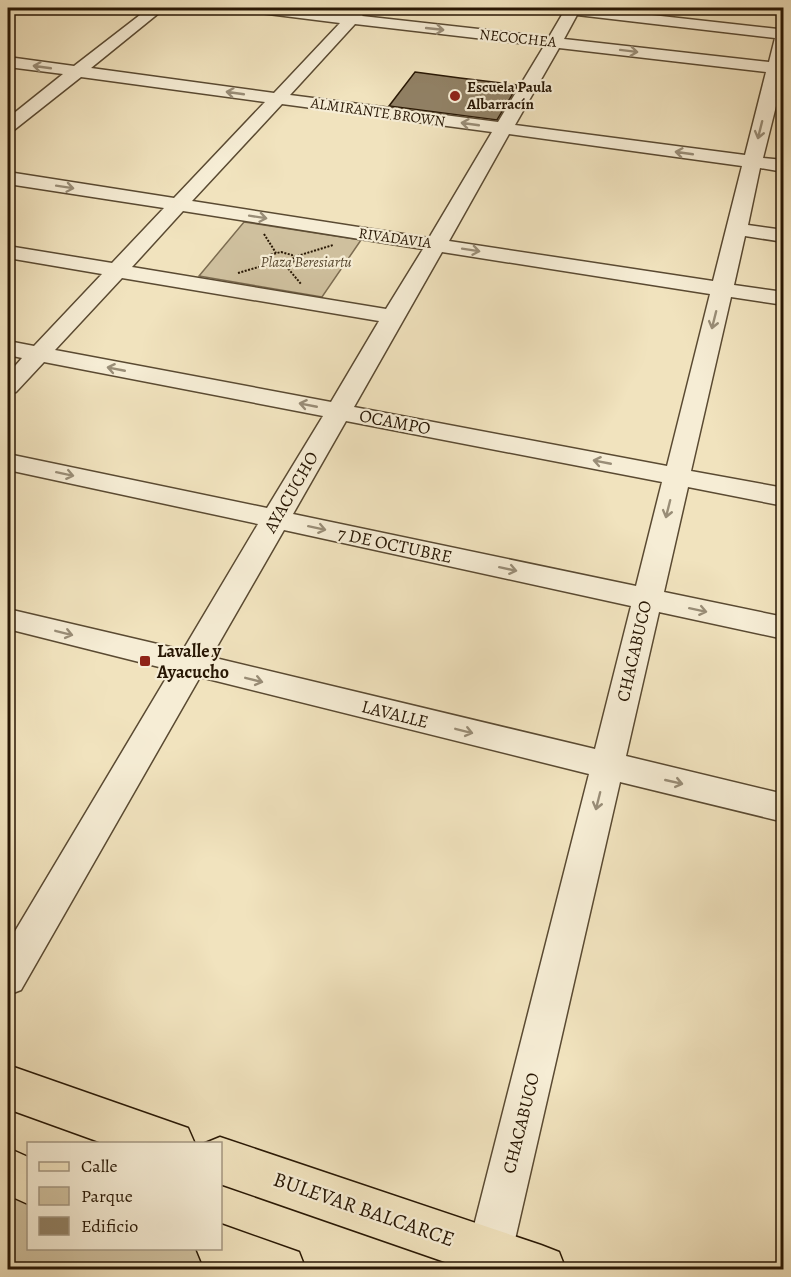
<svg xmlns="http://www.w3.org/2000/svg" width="791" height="1277" viewBox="0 0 791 1277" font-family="Alegreya,serif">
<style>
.green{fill:#cfc09e;stroke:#7c6c51;stroke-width:1.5}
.building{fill:#918165;stroke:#281704;stroke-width:1.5}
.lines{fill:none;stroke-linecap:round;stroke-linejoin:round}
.minor-casing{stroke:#5a4a32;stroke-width:3}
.major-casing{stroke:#281704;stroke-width:3}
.path{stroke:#281704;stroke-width:2;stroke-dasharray:2 1.5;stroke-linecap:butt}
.minor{fill:#f6edd5;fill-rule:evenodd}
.major{fill:#f1e3be;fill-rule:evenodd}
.oneway{stroke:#998d77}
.poi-dot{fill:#8f2418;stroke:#f6edd5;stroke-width:2}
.labels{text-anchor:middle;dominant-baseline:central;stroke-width:4.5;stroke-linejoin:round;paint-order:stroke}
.far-street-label{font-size:15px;fill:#281704;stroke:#f6edd5}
.far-poi-label{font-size:15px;font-weight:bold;fill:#281704;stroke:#f6edd5;text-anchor:start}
.far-park-label{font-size:15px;font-style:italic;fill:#5a4a32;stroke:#f6edd5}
.street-label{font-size:18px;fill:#281704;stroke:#f6edd5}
.poi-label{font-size:18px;font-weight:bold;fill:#281704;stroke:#f6edd5;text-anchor:start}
.near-street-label{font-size:21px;fill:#281704;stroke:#f6edd5}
</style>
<rect width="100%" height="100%" fill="#f1e3be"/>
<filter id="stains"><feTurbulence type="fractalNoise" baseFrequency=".00333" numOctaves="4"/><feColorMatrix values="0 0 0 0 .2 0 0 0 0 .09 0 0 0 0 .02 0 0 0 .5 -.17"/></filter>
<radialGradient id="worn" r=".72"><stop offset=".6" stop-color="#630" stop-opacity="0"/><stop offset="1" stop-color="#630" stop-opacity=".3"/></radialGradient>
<g class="green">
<polygon points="244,222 361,240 322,297 199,276"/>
<polygon points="8,1172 28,1180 28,1248 220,1248 281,1270 8,1270"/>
</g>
<polygon class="building" points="415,72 460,78 518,85 497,120 389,106"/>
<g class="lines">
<g class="minor-casing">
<path id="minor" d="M 149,8 L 165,8 L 91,68 L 274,93 L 340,23 L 252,12 L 247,11 L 245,8 L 287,8 L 348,14 L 354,8 L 366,8 L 367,10 L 362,16 L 549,37 L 566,8 L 589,8 L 778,29 L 784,28 L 784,74 L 763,158 L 784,160 L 784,172 L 760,168 L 748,225 L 784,230 L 784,242 L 745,236 L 734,285 L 784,292 L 784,305 L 731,297 L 691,471 L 784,488 L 784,506 L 688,487 L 664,592 L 784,617 L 784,639 L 659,612 L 626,756 L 784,794 L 784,822 L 620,782 L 508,1270 L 463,1269 L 589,774 L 200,677 L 21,990 L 8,995 L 8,943 L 171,670 L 8,629 L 8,609 L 183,650 L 258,524 L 8,470 L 8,454 L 267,508 L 323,416 L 44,362 L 16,392 L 8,394 L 8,374 L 22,358 L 8,355 L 8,341 L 34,346 L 102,274 L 8,258 L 8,246 L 112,263 L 164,208 L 8,184 L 8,172 L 174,198 L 265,102 L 81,77 L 14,130 L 8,131 L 8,118 L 63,74 L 8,67 L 8,57 L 74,66 ZM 577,15 L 775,38 L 769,62 L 564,39 ZM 355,24 L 544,46 L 498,122 L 290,95 ZM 559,48 L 766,72 L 745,155 L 515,125 ZM 282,104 L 492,132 L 429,238 L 192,201 ZM 509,134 L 742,166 L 713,281 L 449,241 ZM 183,211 L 423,249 L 386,309 L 132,267 ZM 442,252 L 710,294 L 667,466 L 354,407 ZM 122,278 L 379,321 L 331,402 L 55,350 ZM 346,421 L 662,482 L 636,586 L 293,514 ZM 284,530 L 631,606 L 595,749 L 211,657 Z"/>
</g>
<g class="major-casing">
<g id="major">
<polygon points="8,1065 188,1128 195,1144 105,1144 8,1109"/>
<polygon points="220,1137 541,1245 559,1252 566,1270 468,1270 220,1184 220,1144 203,1144"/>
<polygon points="8,1148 28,1157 28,1204 8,1195"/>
<polygon points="220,1224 299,1252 306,1270 213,1270 203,1265 196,1248 220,1248"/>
</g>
</g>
<g class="path">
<polyline points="264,234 276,253"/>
<polygon points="281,252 292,255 294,261 281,267 267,262 269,255"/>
<polyline points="294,257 333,245"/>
<polyline points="286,266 301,284"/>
<polyline points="238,273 269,264"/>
</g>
<use href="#minor" class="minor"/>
<use href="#major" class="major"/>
</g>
<defs><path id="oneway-shaft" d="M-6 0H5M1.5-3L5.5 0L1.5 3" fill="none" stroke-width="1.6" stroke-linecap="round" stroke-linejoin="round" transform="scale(1.5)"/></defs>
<g class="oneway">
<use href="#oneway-shaft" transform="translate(435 29) rotate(6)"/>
<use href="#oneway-shaft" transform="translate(629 51) rotate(7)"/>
<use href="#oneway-shaft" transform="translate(42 67) rotate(-172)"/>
<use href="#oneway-shaft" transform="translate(235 93) rotate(-172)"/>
<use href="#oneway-shaft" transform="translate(470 124) rotate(-172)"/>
<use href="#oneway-shaft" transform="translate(760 130) rotate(104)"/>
<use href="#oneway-shaft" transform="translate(684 153) rotate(-172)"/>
<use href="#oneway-shaft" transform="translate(65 187) rotate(9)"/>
<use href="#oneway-shaft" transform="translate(258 217) rotate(9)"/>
<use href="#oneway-shaft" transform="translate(471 250) rotate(9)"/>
<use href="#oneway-shaft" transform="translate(714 320) rotate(104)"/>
<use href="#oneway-shaft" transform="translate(116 369) rotate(-169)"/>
<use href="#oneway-shaft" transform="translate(308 405) rotate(-169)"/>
<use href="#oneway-shaft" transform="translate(602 462) rotate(-169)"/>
<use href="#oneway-shaft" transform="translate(65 474) rotate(12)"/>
<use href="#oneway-shaft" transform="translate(668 509) rotate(104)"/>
<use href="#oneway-shaft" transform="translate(317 528) rotate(12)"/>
<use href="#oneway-shaft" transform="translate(508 569) rotate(12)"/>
<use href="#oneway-shaft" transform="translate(698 610) rotate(12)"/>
<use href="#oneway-shaft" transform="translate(64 633) rotate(14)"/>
<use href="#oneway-shaft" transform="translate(254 680) rotate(14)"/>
<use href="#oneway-shaft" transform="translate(464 731) rotate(14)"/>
<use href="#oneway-shaft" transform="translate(674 782) rotate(13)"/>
<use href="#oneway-shaft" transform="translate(598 801) rotate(104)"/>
</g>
<g class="poi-dot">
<circle cx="455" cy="96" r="6"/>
<rect x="139" y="655" width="12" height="12" rx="3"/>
</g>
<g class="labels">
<g class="far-street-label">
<text transform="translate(518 38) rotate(6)">NECOCHEA</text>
<text transform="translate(378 112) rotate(8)">ALMIRANTE BROWN</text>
<text transform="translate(395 238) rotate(8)">RIVADAVIA</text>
</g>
<g class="far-poi-label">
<text x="467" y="87">Escuela Paula<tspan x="467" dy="17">Albarracín</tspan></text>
</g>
<g class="far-park-label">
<text x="306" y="262">Plaza Beresiartu</text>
</g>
<g class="street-label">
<text transform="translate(395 422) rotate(11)">OCAMPO</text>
<text transform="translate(291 492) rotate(-60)">AYACUCHO</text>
<text transform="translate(395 545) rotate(12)">7 DE OCTUBRE</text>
<text transform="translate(634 651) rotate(-77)">CHACABUCO</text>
<text transform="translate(395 714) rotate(14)">LAVALLE</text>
<text transform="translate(521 1123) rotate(-76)">CHACABUCO</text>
</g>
<g class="poi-label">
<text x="157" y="651">Lavalle y<tspan x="157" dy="21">Ayacucho</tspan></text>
</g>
<g class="near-street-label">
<text transform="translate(364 1209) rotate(19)">BULEVAR BALCARCE</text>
</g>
</g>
<rect width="791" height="1277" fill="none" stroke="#f1e3be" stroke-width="30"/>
<rect x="9" y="9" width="773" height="1259" fill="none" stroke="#281704" stroke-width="3"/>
<rect x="15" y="15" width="761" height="1247" fill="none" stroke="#281704" stroke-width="1.5"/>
<rect x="27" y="1142" width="195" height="108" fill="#f6edd5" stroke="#a49781" stroke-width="1.5"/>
<rect x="39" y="1162" width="30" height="9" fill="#f1e3be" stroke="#a49781" stroke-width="1.5"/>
<text x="81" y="1172" font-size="18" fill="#281704">Calle</text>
<rect x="39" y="1187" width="30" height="18" fill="#cfc09e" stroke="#a49781" stroke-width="1.5"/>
<text x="81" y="1202" font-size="18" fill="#281704">Parque</text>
<rect x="39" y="1217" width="30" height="18" fill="#918165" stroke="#a49781" stroke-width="1.5"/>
<text x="81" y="1232" font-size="18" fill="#281704">Edificio</text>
<rect width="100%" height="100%" filter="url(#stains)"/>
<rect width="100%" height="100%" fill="url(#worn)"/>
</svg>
